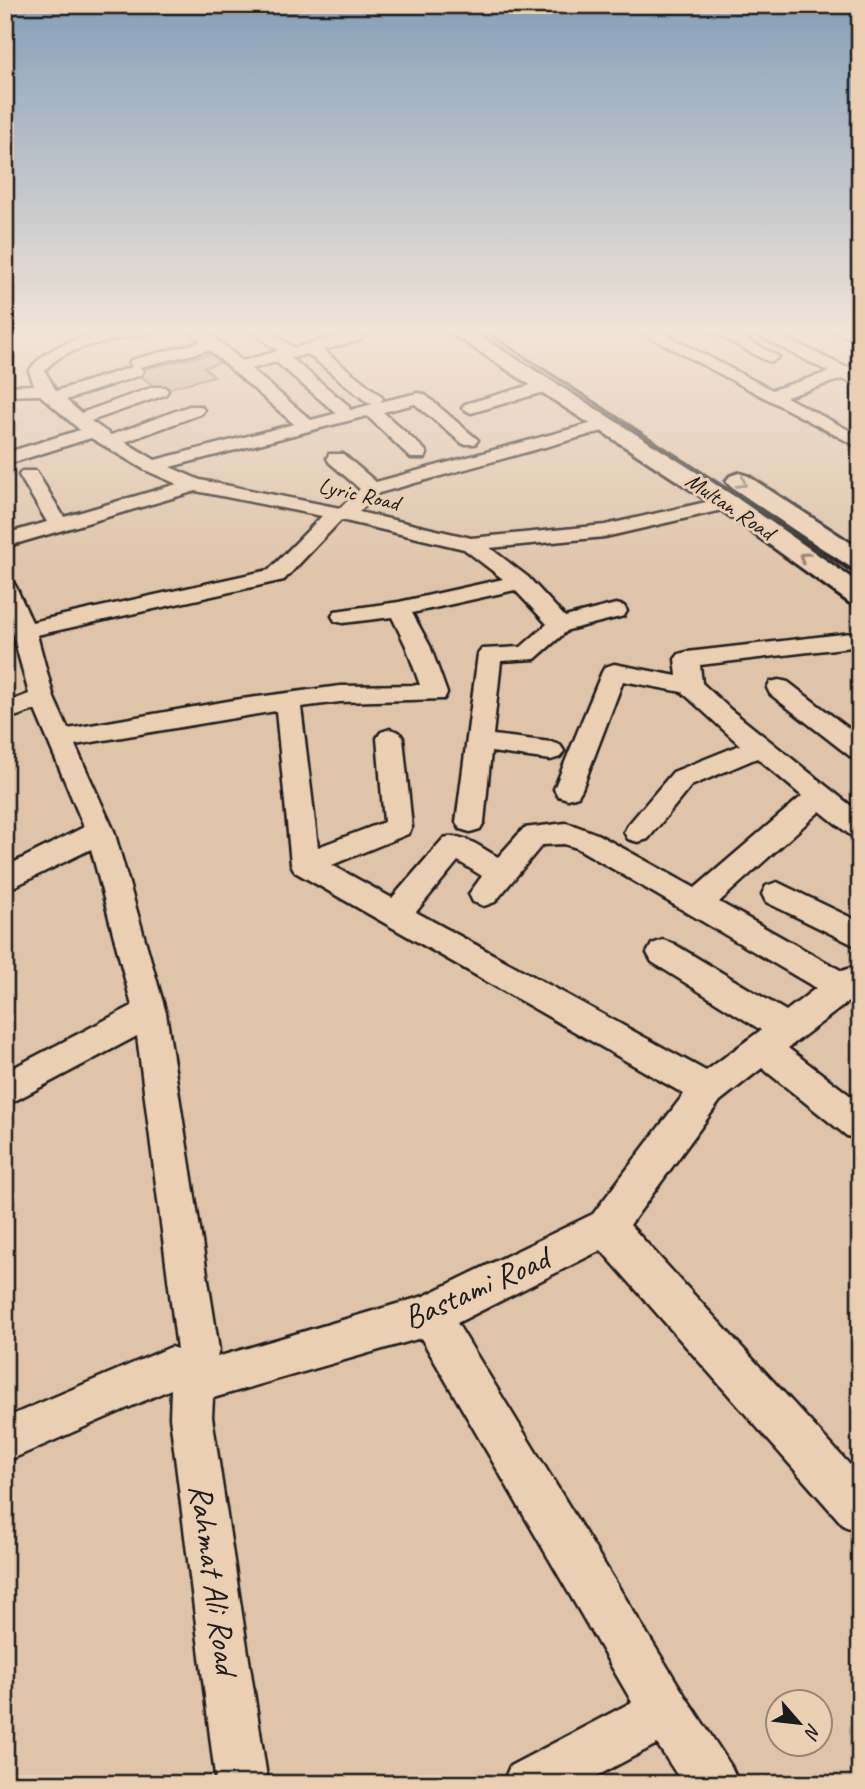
<svg xmlns="http://www.w3.org/2000/svg" width="865" height="1789" viewBox="0 0 865 1789" font-family="Caveat,sans-serif">
<style>
.green{fill:#bea892;stroke:#6d6257;stroke-width:2}
.lines{fill:none;stroke-linecap:round;stroke-linejoin:round}
.minor-casing{stroke:#1c1c1c;stroke-width:5}
.major-casing{stroke:#1c1c1c;stroke-width:6}
.minor{fill:#ebcfb2;fill-rule:evenodd}
.major{fill:#ebcfb2;fill-rule:evenodd}
.rail-far1{stroke:#1c1c1c;stroke-width:3.5}
.rail{stroke:#1c1c1c;stroke-width:4.5}
.oneway{stroke:#8e7e6e}
.labels{text-anchor:middle;dominant-baseline:central;stroke-width:6;stroke-linejoin:round;paint-order:stroke}
.far-street-label{font-size:23px;fill:#1c1c1c;stroke:#ebcfb2}
.near-street-label{font-size:33px;fill:#1c1c1c;stroke:#ebcfb2}
</style>
<rect width="100%" height="100%" fill="#dfc4a9"/>
<filter id="ink" filterUnits="userSpaceOnUse"><feTurbulence type="fractalNoise" baseFrequency=".0143" numOctaves="2"/><feDisplacementMap in="SourceGraphic" scale="14" xChannelSelector="R" yChannelSelector="G"/><feConvolveMatrix kernelMatrix="1 2 1 2 8 2 1 2 1" color-interpolation-filters="sRGB"/></filter>
<g filter="url(#ink)">
<polygon class="green" points="221,352 230,360 204,367 214,376 159,391 135,371"/>
<g class="lines">
<g class="minor-casing">
<g id="minor">
<path d="M 120,329 L 153,329 L 151,332 C 121,340 63,344 45,371 L 56,391 L 132,367 L 129,363 L 131,360 L 201,342 L 187,329 L 205,329 L 242,361 L 278,351 L 248,329 L 267,329 L 294,348 L 354,332 L 362,337 L 360,340 L 323,350 L 380,395 L 383,399 L 380,402 L 418,393 L 424,394 L 478,440 L 475,444 L 463,444 L 415,404 L 383,412 L 425,450 L 427,454 L 425,458 L 411,458 L 367,416 L 170,467 L 200,480 L 340,508 L 360,489 L 329,462 L 327,458 L 329,454 L 343,454 L 376,482 L 604,420 L 613,425 L 610,429 L 379,493 L 359,512 L 471,538 L 605,525 L 728,497 L 735,499 L 738,503 L 735,507 L 605,537 L 490,548 L 528,577 L 565,617 L 616,604 L 624,606 L 627,611 L 624,616 L 568,630 L 535,659 L 501,661 L 493,735 L 551,742 L 560,745 L 564,751 L 560,757 L 551,760 L 491,752 L 484,822 L 480,829 L 470,832 L 460,829 L 456,822 L 478,654 L 482,649 L 521,647 L 547,624 L 515,590 L 412,613 L 430,646 L 447,693 L 444,699 L 340,702 L 301,707 L 318,847 L 384,822 L 377,738 L 381,732 L 390,729 L 399,732 L 403,738 L 412,827 L 408,834 L 332,865 L 392,898 L 444,838 C 463,832 481,848 498,857 L 524,828 L 566,823 L 576,826 L 597,834 L 695,888 L 802,796 L 757,758 L 691,786 L 648,839 L 638,842 L 628,839 L 624,832 L 628,825 L 673,772 L 740,745 L 682,692 L 623,681 L 582,789 L 578,796 L 568,799 L 558,796 L 554,789 L 602,672 L 605,667 L 614,664 L 677,676 L 675,659 L 679,654 L 687,652 L 860,632 L 860,646 L 700,665 L 702,683 L 731,710 L 860,813 L 860,838 L 850,835 L 820,811 L 719,902 L 842,971 L 860,964 L 860,993 L 788,1048 L 860,1103 L 860,1140 L 847,1136 L 762,1068 L 720,1101 L 630,1225 L 860,1476 L 860,1532 L 844,1526 L 601,1250 L 457,1323 L 684,1694 L 731,1766 L 739,1784 L 683,1784 L 657,1744 L 582,1784 L 502,1784 L 510,1766 L 632,1702 L 421,1338 L 213,1398 L 212,1417 L 268,1784 L 216,1784 L 170,1417 L 171,1389 L 5,1462 L 5,1418 L 171,1347 L 177,1349 L 137,1036 L 5,1106 L 5,1072 L 132,1006 L 91,849 L 5,891 L 5,867 L 84,827 L 35,710 L 5,720 L 5,703 L 29,694 L 12,631 L 5,614 L 5,580 L 13,582 L 16,587 L 32,622 L 269,570 L 322,516 L 196,491 L 5,547 L 5,534 L 47,522 L 19,475 L 22,471 L 36,471 L 64,517 L 177,484 L 145,470 L 91,438 L 5,465 L 5,453 L 80,430 L 40,395 L 5,396 L 5,386 L 34,385 L 29,371 C 49,342 87,336 120,329 ZM 209,350 L 294,424 L 155,460 L 125,442 L 201,414 L 204,410 L 201,406 L 189,406 L 111,435 L 91,421 L 165,395 L 168,391 L 165,387 L 153,387 L 81,413 L 66,400 L 141,375 L 143,371 L 140,367 ZM 308,354 L 368,403 L 373,404 L 350,410 L 348,405 L 291,358 ZM 276,362 L 336,413 L 338,413 L 311,420 L 251,369 ZM 341,520 L 464,549 L 503,579 L 399,602 L 335,611 L 332,616 L 335,621 L 343,623 L 392,617 L 406,646 L 420,685 L 340,686 L 234,700 L 68,729 L 54,698 L 37,635 L 284,580 ZM 276,711 L 291,864 L 295,872 L 684,1094 L 593,1214 L 424,1296 L 217,1357 L 219,1350 L 166,1013 L 114,831 L 75,745 ZM 564,844 L 577,848 L 816,988 L 786,1011 L 674,944 L 663,940 L 652,944 L 647,953 L 652,962 L 761,1030 L 706,1071 L 416,912 L 458,861 L 482,876 L 469,894 L 473,902 L 484,906 L 495,902 L 542,845 Z"/>
<polygon points="635,329 655,329 772,390 829,372 746,329 767,329 845,367 859,366 860,386 842,379 786,397 860,436 860,448"/>
<polygon points="707,329 728,329 779,357 771,362 765,360"/>
<polygon points="834,329 860,331 860,342 836,332"/>
<polygon points="545,381 554,386 551,390 471,413 462,408 465,404"/>
<polygon points="779,680 788,682 860,737 860,760 851,757 770,694 767,688 770,682"/>
<polygon points="777,882 860,922 860,948 766,902 762,894 766,886"/>
</g>
</g>
<g class="major-casing">
<g id="major">
<polygon points="445,329 469,329 737,498 860,584 860,606 850,603 719,508"/>
<polygon points="739,473 748,476 860,549 860,570 850,568 730,486 726,481 730,476"/>
</g>
</g>
<use href="#minor" class="minor"/>
<use href="#major" class="major"/>
<polyline class="rail-far1" points="482,329 744,500"/>
<polyline class="rail" points="741,498 860,576"/>
</g>
<defs><path id="oneway-chevron" d="M-2-3.5L2.5 0L-2 3.5" fill="none" stroke-width="1.6" stroke-linecap="round" stroke-linejoin="round" transform="scale(1.75)"/></defs>
<g class="oneway">
<use href="#oneway-chevron" transform="translate(742 483) rotate(32)"/>
<use href="#oneway-chevron" transform="translate(804 557) rotate(-145)"/>
</g>
</g>
<linearGradient id="sky" x2="0" y2="1"><stop stop-color="#86a0b9"/><stop offset="0.57" stop-color="#f1e4d8"/><stop offset="1" stop-color="#f1e4d8" stop-opacity="0"/></linearGradient>
<rect width="865" height="580" fill="url(#sky)"/>
<g class="labels">
<g class="far-street-label">
<text transform="translate(359 494) rotate(13)">Lyric Road</text>
<text transform="translate(730 506) rotate(34)">Multan Road</text>
</g>
<g class="near-street-label">
<text transform="translate(476 1288) rotate(-24)">Bastami Road</text>
<text transform="translate(214 1579) rotate(82)">Rahmat Ali Road</text>
</g>
</g>
<rect width="865" height="1789" fill="none" stroke="#ebcfb2" stroke-width="28"/>
<rect x="14" y="14" width="837" height="1761" fill="none" stroke="#1c1c1c" stroke-width="2.5" filter="url(#ink)"/>
<g transform="translate(799 1723) rotate(118)"><circle r="33" fill="#ebcfb2" stroke="#988776" stroke-width="2"/>
<path d="M0-5L12 26L0 18L-12 26Z" fill="#1c1c1c"/>
<text y="-10" font-size="19" font-weight="bold" text-anchor="middle" fill="#1c1c1c">N</text>
</g>
</svg>
